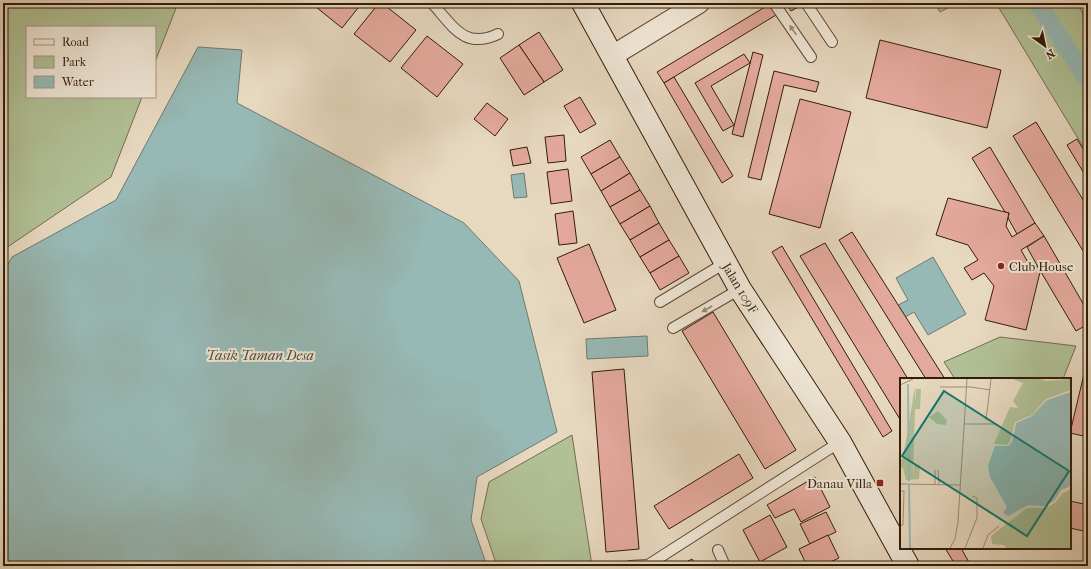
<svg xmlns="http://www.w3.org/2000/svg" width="1091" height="569" viewBox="0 0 1091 569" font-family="'IM FELL French Canon',serif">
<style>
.green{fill:#b1c096;stroke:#726e4f}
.water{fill:#97b9b5;stroke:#6f7a70}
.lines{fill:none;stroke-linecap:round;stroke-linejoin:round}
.canal{stroke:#97b9b5;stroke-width:18}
.building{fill:#e4a99d;stroke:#331c08}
.lane-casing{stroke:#604b36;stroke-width:12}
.street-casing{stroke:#604b36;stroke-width:22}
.secondary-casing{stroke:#331c08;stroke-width:24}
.lane{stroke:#efe6d6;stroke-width:10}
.street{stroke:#efe6d6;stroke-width:20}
.secondary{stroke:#efe6d6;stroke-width:22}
.oneway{fill:#9a8b79}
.poi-dot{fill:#8f2418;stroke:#efe6d6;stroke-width:1.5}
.labels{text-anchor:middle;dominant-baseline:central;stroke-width:4;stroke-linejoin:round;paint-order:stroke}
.poi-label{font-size:13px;fill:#331c08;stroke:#efe6d6;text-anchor:start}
.street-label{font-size:13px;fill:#331c08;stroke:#efe6d6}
.water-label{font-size:14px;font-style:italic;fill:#514b3c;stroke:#efe6d6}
.inset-river{fill:none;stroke:#97b9b5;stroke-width:2}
.inset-road{fill:none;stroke:#9f8d76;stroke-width:1}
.view{fill:#0f766e;fill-opacity:0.15;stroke:#0f766e;stroke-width:2}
.inset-edge{fill:none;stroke:#331c08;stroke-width:2}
</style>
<rect width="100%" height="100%" fill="#e7d8c0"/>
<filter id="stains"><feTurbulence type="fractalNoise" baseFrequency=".005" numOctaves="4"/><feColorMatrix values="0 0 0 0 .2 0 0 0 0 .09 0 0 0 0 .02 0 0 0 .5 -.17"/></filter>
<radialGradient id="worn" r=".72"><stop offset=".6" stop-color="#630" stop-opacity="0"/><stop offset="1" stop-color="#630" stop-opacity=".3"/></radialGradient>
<g class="green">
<polygon points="3,3 178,3 155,62 155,27 27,27 27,97 142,97 111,177 3,250"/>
<polygon points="935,3 957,3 940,12"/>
<polygon points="996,3 1078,3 1088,26 1088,155"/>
<polygon points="1000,337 1076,346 1063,379 955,379 944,362"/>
<polygon points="572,435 592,566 497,566 481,519 489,482"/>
</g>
<g class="water">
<polygon points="198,47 242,50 237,103 464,223 519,281 557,432 477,477 471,520 487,566 3,566 3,274 12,257 116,200"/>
<polygon points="524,173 527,197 514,198 511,175"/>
<polygon points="933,257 966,314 928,335 914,312 905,317 898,305 908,300 896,278"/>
<polygon points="647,336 648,356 587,359 586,339"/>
</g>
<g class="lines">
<polyline class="canal" points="1037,3 1088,80"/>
</g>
<g class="building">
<polygon points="311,3 362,3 342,28"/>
<polygon points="379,3 382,3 416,30 390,62 354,34"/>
<polygon points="786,3 798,3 800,6 791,11"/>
<polygon points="770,4 776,15 664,83 657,72"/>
<polygon points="539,32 563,70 544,82 519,45"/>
<polygon points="427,36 463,64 437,97 401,68"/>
<polygon points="880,40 1001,70 987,128 866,98"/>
<polygon points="519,45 544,82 524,95 500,58"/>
<polygon points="753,52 763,55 743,137 732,134"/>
<polygon points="744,54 750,63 711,86 734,125 723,131 695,83"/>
<polygon points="774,71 819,82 816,92 784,85 761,180 748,177"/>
<polygon points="674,77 733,176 722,183 664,83"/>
<polygon points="580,97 596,124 580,133 564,106"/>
<polygon points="800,99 851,112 820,228 769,214"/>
<polygon points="487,103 508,119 495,136 474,119"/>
<polygon points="1036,122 1088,208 1088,259 1013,136"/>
<polygon points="564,135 566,161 548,163 545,137"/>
<polygon points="1077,139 1088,157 1088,180 1067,145"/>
<polygon points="610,140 620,157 591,174 581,157"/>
<polygon points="527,147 531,163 513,166 510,150"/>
<polygon points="990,147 1035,223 1017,234 1008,218 1009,213 1005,212 972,158"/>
<polygon points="620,157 630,173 601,191 591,174"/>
<polygon points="568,169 572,201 551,204 547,172"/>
<polygon points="630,173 640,190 610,207 601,191"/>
<polygon points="640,190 650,206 620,224 610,207"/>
<polygon points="948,198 1009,213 1006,226 1012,237 1035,223 1044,236 1021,250 1029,264 1041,268 1026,330 985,320 994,286 984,273 972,280 964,268 978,260 968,245 936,235"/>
<polygon points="650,206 659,223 630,240 620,224"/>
<polygon points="573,211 577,243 559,245 555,214"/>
<polygon points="659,223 669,240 640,257 630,240"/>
<polygon points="852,232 945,379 926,379 839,240"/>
<polygon points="1044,236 1088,312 1088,324 1076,331 1041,272 1041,268 1038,267 1027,247"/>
<polygon points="669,240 679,256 650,273 640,257"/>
<polygon points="825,243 908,379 901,379 901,421 800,256"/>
<polygon points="589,244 616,310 584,323 557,258"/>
<polygon points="782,246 892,431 883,437 772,252"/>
<polygon points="679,256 689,273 660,290 650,273"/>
<polygon points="713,312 796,450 765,469 682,331"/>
<polygon points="1088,357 1088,437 1070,433"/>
<polygon points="624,369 639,549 606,552 592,372"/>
<polygon points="739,454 753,478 669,529 654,506"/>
<polygon points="815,477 830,507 801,522 794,509 775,518 767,505"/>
<polygon points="1070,501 1088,505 1088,532 1070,528"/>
<polygon points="826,512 836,532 810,544 800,524"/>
<polygon points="770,515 787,547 760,562 743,530"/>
<polygon points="828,535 839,558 822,566 807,566 799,549"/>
<polygon points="945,548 961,548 971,566 956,566"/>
<polygon points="692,559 696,566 679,566"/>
<polygon points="1088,560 1088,566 1078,566"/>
<polygon points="793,561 796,566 784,566"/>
</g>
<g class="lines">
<g class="lane-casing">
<g id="lane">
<path d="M 432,3 C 453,26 464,50 498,34"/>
<polyline points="774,3 811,57"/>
<polyline points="806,3 832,42"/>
<polyline points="660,302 725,263"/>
<polyline points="673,328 740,289"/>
<polyline points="718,550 725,566"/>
<polyline points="630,566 648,565 840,442"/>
</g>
</g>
<g class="street-casing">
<polyline id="street" points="612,56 699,3"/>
</g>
<g class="secondary-casing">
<polyline id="secondary" points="583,3 740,289 840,442 908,566"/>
</g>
<use href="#lane" class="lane"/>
<use href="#street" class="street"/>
<use href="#secondary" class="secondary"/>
</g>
<defs><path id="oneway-solid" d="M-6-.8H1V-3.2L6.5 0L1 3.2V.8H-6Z"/></defs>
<g class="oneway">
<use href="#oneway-solid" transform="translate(793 30) rotate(-125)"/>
<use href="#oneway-solid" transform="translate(707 309) rotate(150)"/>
</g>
<g class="poi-dot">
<circle cx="1001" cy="266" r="4"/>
<rect x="876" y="479" width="8" height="8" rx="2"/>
</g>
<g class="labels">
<g class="poi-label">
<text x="1009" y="266">Club House</text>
<text x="872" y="483" text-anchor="end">Danau Villa</text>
</g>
<g class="street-label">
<text transform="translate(740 288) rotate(59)">Jalan 109F</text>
</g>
<g class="water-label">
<text x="260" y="355">Tasik Taman Desa</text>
</g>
</g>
<g transform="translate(900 378)">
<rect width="171" height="171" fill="#e7d8c0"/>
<path d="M 113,1 L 140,1 L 146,3 L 171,1 L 171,12 L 146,21 L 132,37 L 115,44 L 110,64 L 107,67 L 94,66 L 110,29 L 118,30 L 113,23 L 123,5 ZM 15,9 L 15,26 L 16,11 L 21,11 L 20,31 L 15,31 L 13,99 L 14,87 L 20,87 L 19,101 L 6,102 L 3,90 L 0,89 L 0,82 L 3,80 ZM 38,33 L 47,42 L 46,47 L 37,46 L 29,39 ZM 171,111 L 171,170 L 106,170 L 104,167 L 92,166 L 91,158 L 127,130 L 145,130 L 155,125 L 163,115 Z" fill="#b1c096"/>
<path d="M 171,14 L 171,108 L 161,112 L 154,123 L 144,128 L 128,127 L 108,138 L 103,135 L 107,129 L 90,99 L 88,88 L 95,68 L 108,68 L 112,64 L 116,45 L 132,38 L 147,22 Z" fill="#97b9b5"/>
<path class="inset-river" d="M 8,6 L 9,103M 9,107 L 10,170"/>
<path class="inset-road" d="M 0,7 L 13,1M 40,9 L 71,9 L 90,12M 86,42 L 91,1M 64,46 L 95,46 L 99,48M 35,92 L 35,106M 38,92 L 39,106M 0,106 L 61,107M 0,113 L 4,113 L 3,147 L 0,147M 50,170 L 55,161 L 58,144 L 67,1M 65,170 L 77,140 L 77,120 L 72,118M 83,170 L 88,157 L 99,148"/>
<path class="view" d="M 44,13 L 169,93 L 127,158 L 2,78 Z"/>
<rect width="171" height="171" class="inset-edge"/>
</g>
<rect width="1091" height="569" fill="none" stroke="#e7d8c0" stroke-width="16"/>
<rect x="4" y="4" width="1083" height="561" fill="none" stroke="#331c08" stroke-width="2"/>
<rect x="8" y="8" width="1075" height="553" fill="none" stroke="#331c08"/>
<rect x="26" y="26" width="130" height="72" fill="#efe6d6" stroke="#a49584"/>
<rect x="34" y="39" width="20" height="6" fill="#efe6d6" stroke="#a49584"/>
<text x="62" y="46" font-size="12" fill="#331c08">Road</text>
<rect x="34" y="56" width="20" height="12" fill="#b1c096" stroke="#a49584"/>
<text x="62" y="66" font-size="12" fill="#331c08">Park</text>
<rect x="34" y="76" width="20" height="12" fill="#97b9b5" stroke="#a49584"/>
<text x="62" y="86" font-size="12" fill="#331c08">Water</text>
<g transform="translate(1045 46) rotate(147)" stroke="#efe6d6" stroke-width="3" paint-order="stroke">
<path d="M0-3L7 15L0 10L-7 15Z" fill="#331c08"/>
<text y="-6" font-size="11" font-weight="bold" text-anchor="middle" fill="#331c08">N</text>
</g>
<rect width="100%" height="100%" filter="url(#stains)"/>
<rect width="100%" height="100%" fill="url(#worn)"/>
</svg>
